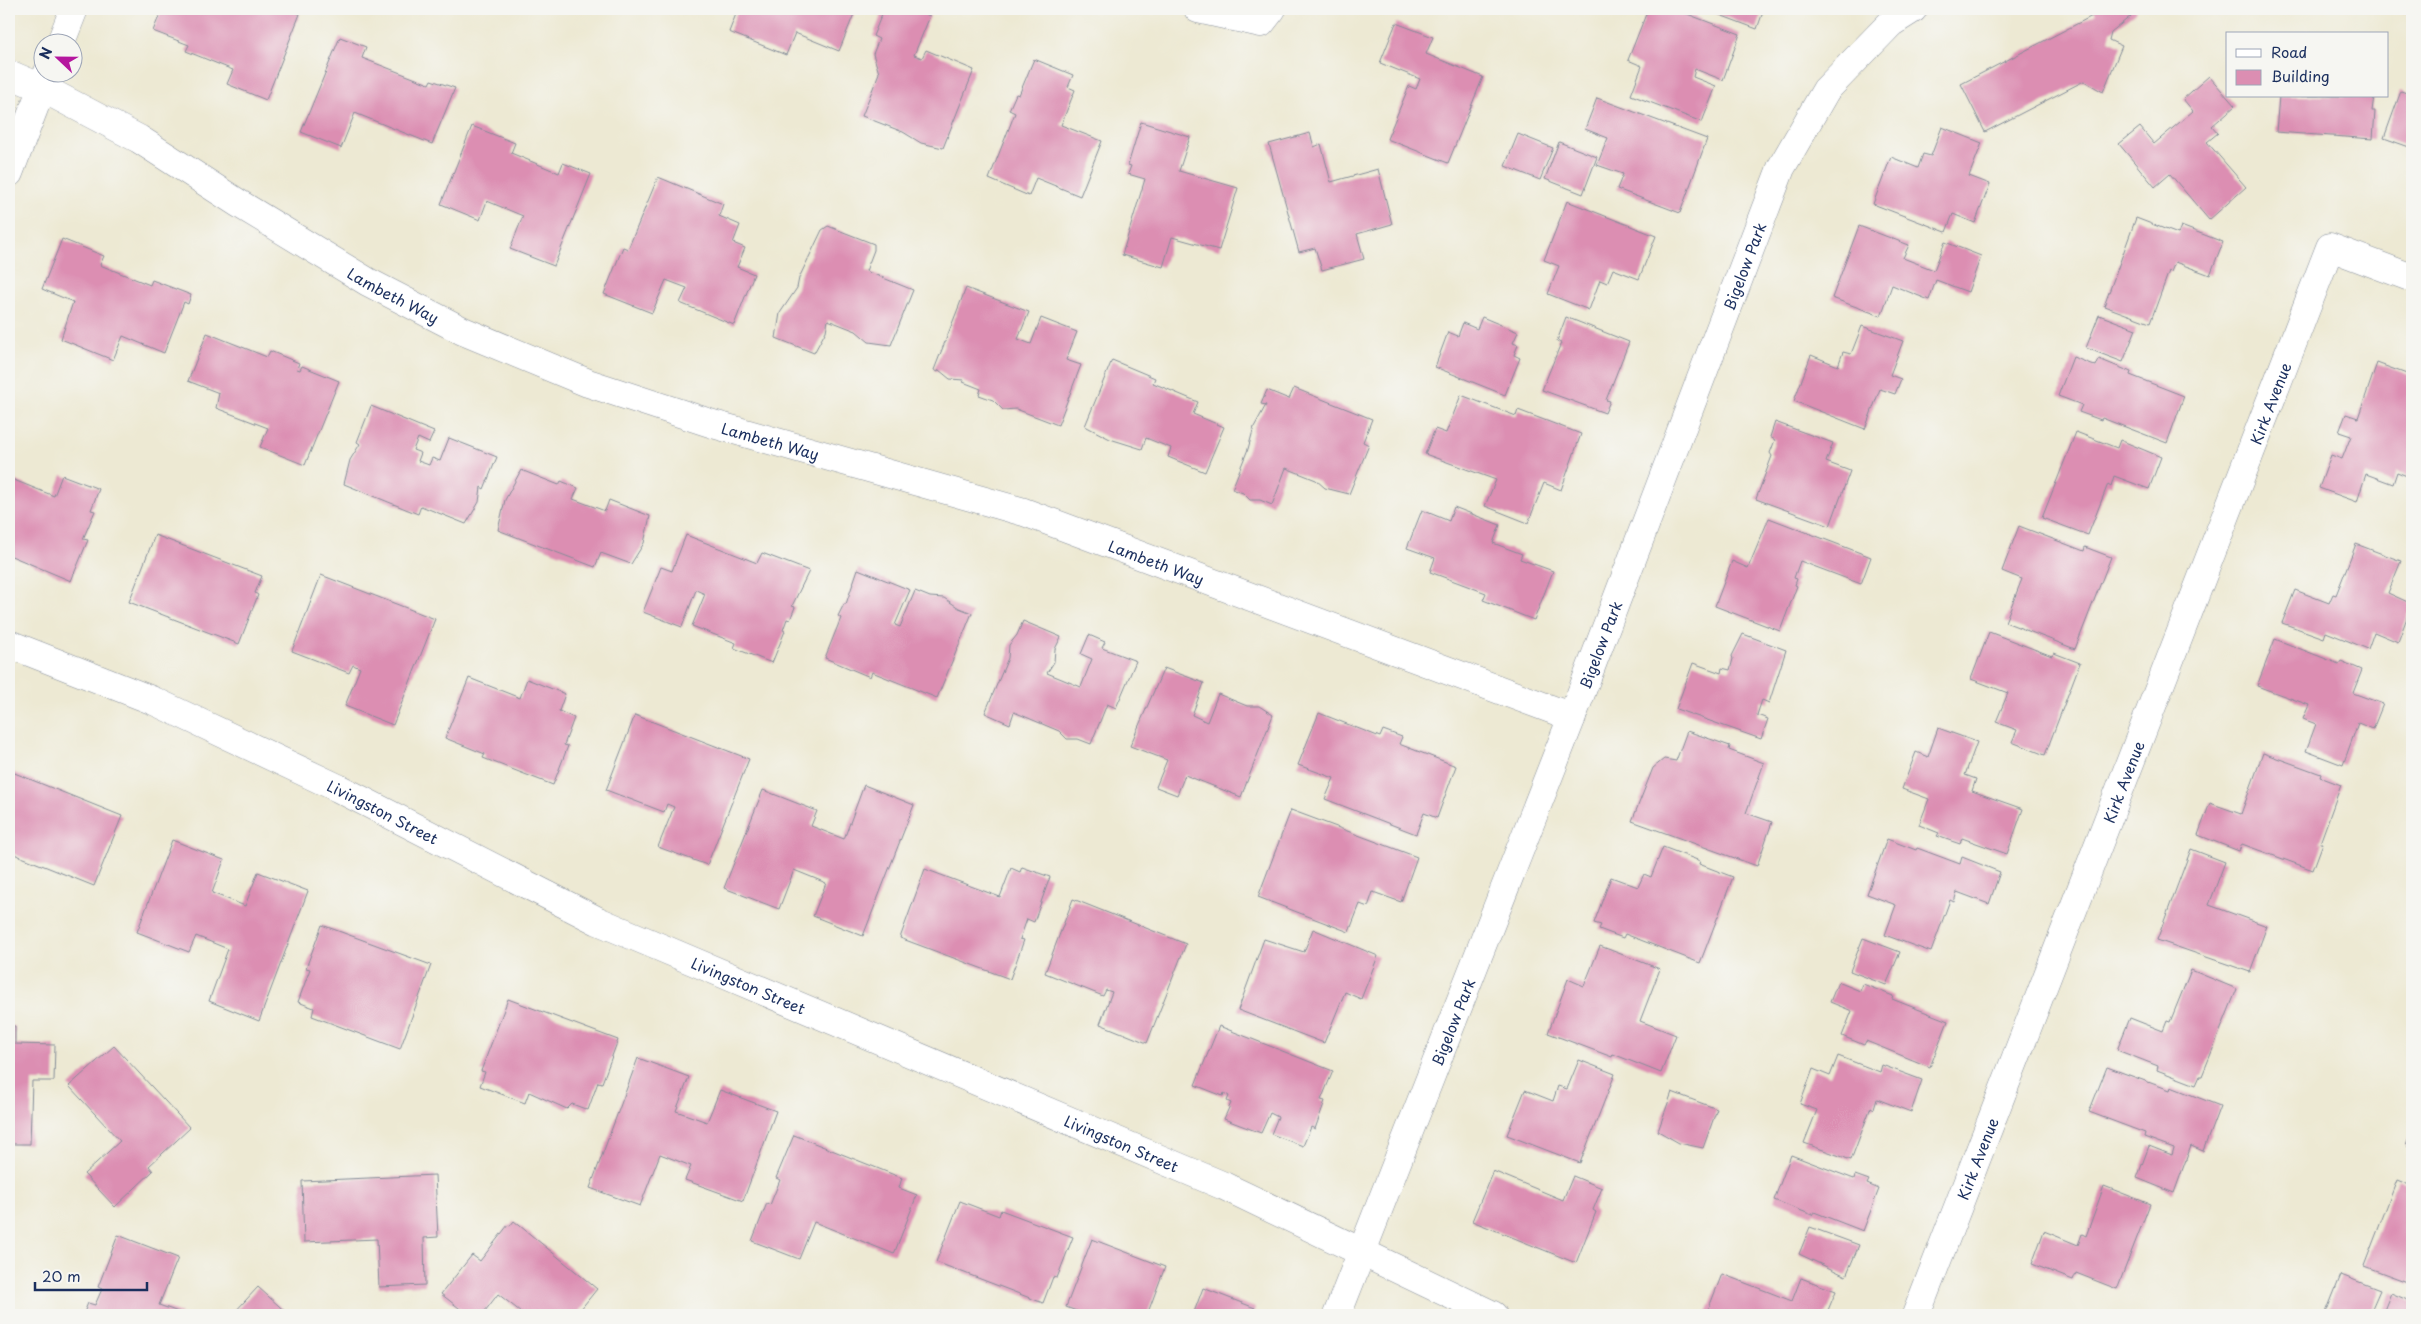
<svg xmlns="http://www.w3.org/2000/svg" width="2421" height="1324" viewBox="0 0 2421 1324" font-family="'Playpen Sans',sans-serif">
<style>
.building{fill:#dc8eb2}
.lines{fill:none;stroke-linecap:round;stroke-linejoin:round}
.minor-casing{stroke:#848c98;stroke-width:29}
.minor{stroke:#fff;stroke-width:28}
.labels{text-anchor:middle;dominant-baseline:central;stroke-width:4;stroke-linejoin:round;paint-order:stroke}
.street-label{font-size:15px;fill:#1b2f5e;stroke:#f6f6f2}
</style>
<rect width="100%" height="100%" fill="#f6f6f2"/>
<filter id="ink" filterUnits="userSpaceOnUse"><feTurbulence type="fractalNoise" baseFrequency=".02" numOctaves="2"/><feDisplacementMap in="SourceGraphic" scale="10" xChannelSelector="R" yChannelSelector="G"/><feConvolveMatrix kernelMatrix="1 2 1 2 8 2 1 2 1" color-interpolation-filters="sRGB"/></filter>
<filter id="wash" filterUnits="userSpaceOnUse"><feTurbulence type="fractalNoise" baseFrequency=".0096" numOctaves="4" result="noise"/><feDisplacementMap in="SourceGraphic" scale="20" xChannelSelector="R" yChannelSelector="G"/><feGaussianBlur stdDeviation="1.12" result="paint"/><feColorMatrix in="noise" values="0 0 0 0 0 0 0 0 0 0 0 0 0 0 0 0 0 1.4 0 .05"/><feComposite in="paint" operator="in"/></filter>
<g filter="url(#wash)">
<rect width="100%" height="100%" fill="#ede9d3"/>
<g id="blocks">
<g class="building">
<polygon points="162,9 288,9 300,14 266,100 227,84 233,70 186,51 189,45 153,31"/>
<polygon points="738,9 856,9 839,51 795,33 786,55 729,32"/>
<polygon points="884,9 912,9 930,16 914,55 922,58 926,50 974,70 943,148 921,143 903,132 862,116 879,73 873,54 879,39 873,36"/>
<polygon points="1648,9 1674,9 1740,34 1723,80 1695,69 1693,77 1716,86 1702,122 1631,95 1642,66 1628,60"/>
<polygon points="1704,9 1764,9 1757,29"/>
<polygon points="2093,9 2137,9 2136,12 2111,32 2109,40 2122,46 2103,92 2084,81 1985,132 1961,84 2096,14"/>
<polygon points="2391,9 2405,9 2404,14"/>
<polygon points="1396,23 1433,37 1426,54 1483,77 1448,163 1387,139 1409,86 1416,89 1420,79 1380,63"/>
<polygon points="340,37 366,47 362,58 429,84 431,80 455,88 432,144 355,113 341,148 301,132"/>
<polygon points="1034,59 1073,75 1068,87 1075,90 1061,125 1102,141 1080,196 1036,178 1029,196 989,179 1015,113 1009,110 1016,94 1019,95"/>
<polygon points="2209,76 2235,106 2212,126 2218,133 2207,142 2246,187 2209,220 2170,174 2155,187 2119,144 2140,127 2154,144 2193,111 2183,99"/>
<polygon points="2401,91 2412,95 2412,148 2384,138"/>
<polygon points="2279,96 2374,96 2372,111 2375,111 2373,139 2276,132"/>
<polygon points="1597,98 1707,139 1680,213 1617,189 1623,174 1597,165 1608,138 1585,129"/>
<polygon points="1141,122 1190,137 1179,171 1238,188 1219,250 1172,237 1163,267 1122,255 1145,179 1128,174 1131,166 1128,165"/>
<polygon points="472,126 515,143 511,153 559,173 563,163 591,174 554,266 510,249 523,216 487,201 480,220 441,204"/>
<polygon points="1942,127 1982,143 1969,176 1990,184 1975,223 1953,214 1946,232 1873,204 1891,157 1918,168 1923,154 1931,156"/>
<polygon points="1310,133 1314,147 1321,144 1331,182 1378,169 1392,224 1357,234 1364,259 1322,270 1315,248 1299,252 1269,144"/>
<polygon points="1518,134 1553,148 1540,180 1505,166"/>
<polygon points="1559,142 1597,157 1583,194 1545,179"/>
<polygon points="658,177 723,204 719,216 740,225 733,243 745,248 737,267 754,274 734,325 680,303 687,288 666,280 652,313 604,294 623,247 628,249"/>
<polygon points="1567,201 1656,236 1639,279 1613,269 1607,283 1600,280 1589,310 1548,294 1559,266 1544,260"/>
<polygon points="2136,218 2178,234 2181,226 2223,242 2210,275 2175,262 2171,272 2169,271 2150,323 2104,306"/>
<polygon points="828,226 874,244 874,250 866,271 913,290 891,345 869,342 856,331 828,320 826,331 814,353 776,338 780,313 797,288 799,278 822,230"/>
<polygon points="1859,226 1909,245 1903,258 1934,270 1945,242 1981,256 1968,292 1936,280 1929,300 1892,285 1881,316 1832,298"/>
<polygon points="62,239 104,256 100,265 150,285 152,280 191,295 188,304 184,302 164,353 123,336 113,360 61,339 73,302 42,289"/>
<polygon points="966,288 1029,312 1018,339 1031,344 1041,318 1077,332 1066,360 1081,365 1058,425 1016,409 1003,410 993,400 979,395 981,389 963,382 964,380 950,379 939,370 938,372 934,370"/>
<polygon points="2099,315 2136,329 2123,362 2086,348"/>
<polygon points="1482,317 1518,332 1513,343 1518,345 1514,355 1520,358 1505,395 1435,367 1448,332 1458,336 1463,323 1477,329"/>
<polygon points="1566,317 1629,342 1606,400 1610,401 1605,413 1542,390 1561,343 1557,341"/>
<polygon points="1862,326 1903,341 1890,375 1901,379 1895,394 1880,389 1865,429 1794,401 1811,355 1838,366 1843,352 1851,354"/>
<polygon points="207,333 267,357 270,351 299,363 297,369 300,370 302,366 339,381 305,465 260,447 268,428 216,408 219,393 188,381"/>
<polygon points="2073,357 2096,366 2099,359 2131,372 2130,375 2184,396 2167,443 2102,418 2101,420 2079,412 2082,405 2058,396"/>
<polygon points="1112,360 1155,378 1153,383 1198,402 1193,414 1224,427 1205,472 1168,457 1171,448 1146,438 1142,449 1110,439 1085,426"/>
<polygon points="2377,363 2412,376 2412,478 2397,472 2393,484 2366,474 2357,502 2319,488 2331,455 2342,459 2351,436 2339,432 2346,414 2358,418"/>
<polygon points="1294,388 1372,419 1363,442 1369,445 1349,494 1325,488 1316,480 1286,468 1272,505 1260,500 1250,500 1243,493 1232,489 1248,449 1254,427 1266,405 1261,404 1267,390 1289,399"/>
<polygon points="1461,395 1516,416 1518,410 1581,434 1561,490 1544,483 1528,523 1485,506 1496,480 1425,454 1435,429 1446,433"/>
<polygon points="371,406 434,432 429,443 418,438 413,450 421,453 418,461 429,465 432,458 440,461 449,438 497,457 484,489 481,487 479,502 466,524 421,506 418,514 344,484 350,460 360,444 357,442"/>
<polygon points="1775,422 1833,443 1826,462 1850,471 1830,526 1756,499 1772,456 1770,453 1775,440 1770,437"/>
<polygon points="2076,432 2117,448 2120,440 2161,457 2149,489 2114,476 2111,486 2108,484 2088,535 2042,518"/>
<polygon points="521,470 559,485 561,481 578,488 573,499 605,511 609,500 650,516 644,543 631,564 601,553 595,567 498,530 505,500"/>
<polygon points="62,475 99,489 91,510 95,511 83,539 88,540 71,581 9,555 9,478 54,496"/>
<polygon points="1454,507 1500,525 1493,543 1522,554 1520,559 1553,571 1534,620 1483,600 1486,593 1430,572 1435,558 1407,548 1422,510 1449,521"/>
<polygon points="1769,518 1871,557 1861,584 1800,561 1794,578 1797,579 1795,585 1797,586 1780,631 1715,606 1732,561 1748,568"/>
<polygon points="2019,526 2084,551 2085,547 2111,557 2075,649 2005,622 2022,579 2002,571"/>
<polygon points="155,535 262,576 255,593 258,595 239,644 129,602"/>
<polygon points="686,535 757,563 762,553 809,571 792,606 795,607 790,620 787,619 783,630 785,631 772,663 734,648 736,643 692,626 705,594 696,590 682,627 643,612 661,567 672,571"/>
<polygon points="2356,544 2401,561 2388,593 2412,604 2398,642 2374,632 2368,649 2326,632 2324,638 2282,623 2295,590 2329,603 2333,594 2336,595"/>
<polygon points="858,569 910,590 895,625 900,627 915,591 930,597 944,598 959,608 972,613 937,698 872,672 870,677 825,658 841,618 838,616 844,604 846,604"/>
<polygon points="321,575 435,619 393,725 345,706 360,668 353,665 349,673 292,651"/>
<polygon points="1023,621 1061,637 1055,649 1054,662 1047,673 1081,687 1092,659 1081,654 1089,635 1105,642 1102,648 1136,661 1116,708 1107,704 1091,744 1078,739 1067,739 1059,731 1014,712 1010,724 985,713 1008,658 1009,645 1017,635"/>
<polygon points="1989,632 2052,656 2054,653 2080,663 2045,755 2012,742 2017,730 1996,722 2008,693 1971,679"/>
<polygon points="1743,634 1786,650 1769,703 1762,700 1757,715 1768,719 1761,739 1676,709 1693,663 1721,673 1722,668 1730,670 1733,659 1732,656"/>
<polygon points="2275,639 2339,664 2341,661 2362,670 2353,693 2383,704 2373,729 2358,723 2343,765 2306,751 2316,724 2303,719 2309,705 2257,686"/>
<polygon points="1164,668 1204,683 1192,715 1207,722 1218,694 1247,706 1259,706 1273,715 1241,797 1185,775 1177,795 1156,787 1167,760 1130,746"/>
<polygon points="469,678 520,698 527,679 565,694 559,711 574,718 564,745 568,746 553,785 483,758 485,754 445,738"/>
<polygon points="1319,713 1380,737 1383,730 1402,737 1399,744 1456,766 1437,818 1424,813 1416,834 1325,799 1334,778 1298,765"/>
<polygon points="635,715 749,759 707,865 658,847 674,807 667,804 664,812 606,790"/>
<polygon points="1938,728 1977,742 1965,775 1976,779 1972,791 2023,809 2007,854 1962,838 1960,844 1937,836 1939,833 1919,825 1929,799 1902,789 1916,752 1928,757"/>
<polygon points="1687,731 1730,746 1729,750 1764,763 1746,813 1772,822 1757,866 1632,821 1653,768 1664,759 1676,761"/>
<polygon points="2263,753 2321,774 2320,777 2341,785 2320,843 2323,843 2313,870 2242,844 2239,851 2198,835 2210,803 2241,814"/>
<polygon points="12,772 122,816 94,886 9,852 9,780"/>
<polygon points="864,785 914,805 863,936 813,916 826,883 794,870 779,909 724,888 763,790 817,811 811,826 844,839"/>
<polygon points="1291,810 1417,857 1401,902 1373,892 1368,907 1360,904 1349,932 1258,897"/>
<polygon points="1887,839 1916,850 1917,848 1960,864 1962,857 2000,872 1989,904 1957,892 1954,902 1950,900 1931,952 1885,935 1896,905 1867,894"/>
<polygon points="172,840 224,860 212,893 245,906 258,872 308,891 259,1021 209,1001 228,949 196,936 189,952 137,932"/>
<polygon points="1663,847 1700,861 1699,864 1733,877 1700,963 1625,934 1623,938 1599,929 1601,925 1594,923 1611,877 1638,887 1644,874 1651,877"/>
<polygon points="2191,849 2225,862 2209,905 2267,926 2250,972 2157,940"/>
<polygon points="1022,867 1050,877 1034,922 1027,919 1020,939 1024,940 1010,979 900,938 925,869 1000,897 1011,868 1020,872"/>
<polygon points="1073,899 1186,944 1147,1043 1100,1024 1112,992 1106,990 1103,996 1045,973"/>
<polygon points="322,925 431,965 400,1049 312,1016 314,1008 298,1002 310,969 306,968"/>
<polygon points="1313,929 1378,956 1361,999 1345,992 1324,1043 1238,1010 1264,939 1304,952"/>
<polygon points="1863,938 1900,952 1886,985 1850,971"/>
<polygon points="1600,946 1660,969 1640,1021 1676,1035 1661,1073 1613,1054 1612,1057 1548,1033 1568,979 1584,986"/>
<polygon points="2191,970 2237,989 2202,1076 2200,1076 2196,1085 2157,1070 2158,1066 2117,1050 2130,1018 2163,1031 2167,1021 2170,1022"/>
<polygon points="1838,982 1860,991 1863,984 1893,996 1892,999 1948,1021 1930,1067 1866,1041 1864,1045 1842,1036 1852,1011 1830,1002"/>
<polygon points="508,999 618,1040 602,1083 598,1082 588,1110 572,1104 567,1109 529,1092 525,1103 480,1086 485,1072 481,1071"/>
<polygon points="9,1026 15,1026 15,1044 55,1045 54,1081 32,1081 30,1144 9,1144"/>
<polygon points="1219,1026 1333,1071 1321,1100 1325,1101 1315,1129 1311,1127 1303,1146 1271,1134 1278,1117 1270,1113 1261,1133 1224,1119 1231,1103 1227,1101 1229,1096 1224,1093 1223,1096 1195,1085"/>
<polygon points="114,1046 190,1128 149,1166 153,1171 115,1207 84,1174 120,1141 69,1086"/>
<polygon points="1838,1056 1880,1072 1882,1065 1922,1080 1911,1112 1877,1099 1874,1109 1871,1107 1851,1160 1804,1143 1817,1110 1800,1104 1813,1069 1830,1076"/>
<polygon points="638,1058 689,1077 676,1111 707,1122 720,1090 776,1111 743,1201 685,1180 691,1166 660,1154 640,1206 590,1188"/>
<polygon points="1579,1060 1615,1074 1580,1163 1507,1135 1525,1090 1553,1101 1558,1086 1567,1089"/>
<polygon points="2107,1067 2170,1090 2171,1087 2220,1106 2203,1151 2191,1146 2174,1193 2137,1178 2149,1146 2172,1155 2174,1148 2144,1137 2145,1133 2089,1112"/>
<polygon points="1672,1092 1717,1109 1703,1148 1679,1143 1658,1131"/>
<polygon points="2412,1130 2412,1148 2406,1146"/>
<polygon points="794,1135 902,1178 899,1188 917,1195 894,1254 814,1222 799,1259 752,1241 767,1203 770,1205 780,1180 776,1178"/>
<polygon points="1791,1155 1854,1179 1855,1175 1869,1180 1867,1184 1879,1189 1863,1231 1814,1212 1812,1215 1774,1200"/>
<polygon points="1493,1171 1563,1200 1573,1176 1602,1188 1593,1210 1596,1212 1576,1263 1472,1221"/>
<polygon points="435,1175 438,1237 424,1238 425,1285 379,1287 377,1239 304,1242 302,1181"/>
<polygon points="2397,1180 2412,1186 2412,1278 2410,1283 2364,1266"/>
<polygon points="2104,1186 2150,1204 2117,1289 2076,1273 2073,1280 2032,1264 2044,1231 2078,1245 2082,1234 2086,1236"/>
<polygon points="960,1201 999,1216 1001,1210 1073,1237 1057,1278 1053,1277 1043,1303 936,1262"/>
<polygon points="514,1221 597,1289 576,1315 525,1315 498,1294 482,1315 468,1315 441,1294 472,1255 480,1261 508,1225 510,1226"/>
<polygon points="1810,1227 1859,1245 1846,1276 1799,1254"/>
<polygon points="118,1235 178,1258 159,1305 181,1313 180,1315 83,1315 88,1303 95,1305 102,1289 98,1287"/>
<polygon points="1092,1239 1165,1267 1147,1315 1087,1315 1066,1307"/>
<polygon points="1722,1274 1792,1301 1801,1278 1836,1291 1826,1315 1706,1315"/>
<polygon points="2341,1275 2380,1290 2369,1315 2325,1315"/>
<polygon points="258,1287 289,1315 232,1315"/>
<polygon points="1203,1288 1255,1308 1253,1315 1193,1315"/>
<polygon points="2391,1293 2412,1302 2412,1315 2382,1315"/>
</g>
</g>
</g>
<g filter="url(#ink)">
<use href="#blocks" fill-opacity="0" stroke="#848c98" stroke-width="1"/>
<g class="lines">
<g class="minor-casing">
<g id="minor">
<polyline points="1198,9 1261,23 1272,9"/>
<polyline points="61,42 74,9"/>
<path id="s1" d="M 9,74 L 42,88 L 139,139 L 238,203 L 368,282 L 463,331 L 588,383 L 713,424 L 1024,512 L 1572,717"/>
<polyline points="9,173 48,72"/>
<path id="s2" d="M 9,644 L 154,701 L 338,788 L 598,921 L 1224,1186 L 1493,1315"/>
<path id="s3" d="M 1337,1315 L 1572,717 L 1781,168 L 1826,90 L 1891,23 L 1913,9"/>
<path id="s4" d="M 1916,1315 L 2330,247 L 2412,278"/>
</g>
</g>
<use href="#minor" class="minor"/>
</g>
</g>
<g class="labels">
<g class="street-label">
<text stroke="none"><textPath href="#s3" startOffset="1125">Bigelow Park</textPath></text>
<text stroke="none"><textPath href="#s1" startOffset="444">Lambeth Way</textPath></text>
<text stroke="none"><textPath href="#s4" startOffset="978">Kirk Avenue</textPath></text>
<text stroke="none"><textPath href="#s1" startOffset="849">Lambeth Way</textPath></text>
<text stroke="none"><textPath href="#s1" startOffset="1254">Lambeth Way</textPath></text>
<text stroke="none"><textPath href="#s3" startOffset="720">Bigelow Park</textPath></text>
<text stroke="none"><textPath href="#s4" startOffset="572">Kirk Avenue</textPath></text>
<text stroke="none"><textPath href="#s2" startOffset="410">Livingston Street</textPath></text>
<text stroke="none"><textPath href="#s2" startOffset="815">Livingston Street</textPath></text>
<text stroke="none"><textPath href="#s3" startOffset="315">Bigelow Park</textPath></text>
<text stroke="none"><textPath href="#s2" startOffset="1220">Livingston Street</textPath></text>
<text stroke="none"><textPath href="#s4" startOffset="168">Kirk Avenue</textPath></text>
</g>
</g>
<rect width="2421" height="1324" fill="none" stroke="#f6f6f2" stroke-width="30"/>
<rect x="2226" y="32" width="162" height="65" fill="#f6f6f2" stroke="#9ea6b7"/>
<rect x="2236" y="49" width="25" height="8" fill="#ffffff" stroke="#9ea6b7"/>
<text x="2271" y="58" font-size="15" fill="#1b2f5e">Road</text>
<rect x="2236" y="70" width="25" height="15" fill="#dc8eb2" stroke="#9ea6b7"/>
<text x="2271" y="82" font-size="15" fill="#1b2f5e">Building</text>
<g transform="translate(58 58) rotate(292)"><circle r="24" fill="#f6f6f2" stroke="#9ea6b7"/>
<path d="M0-4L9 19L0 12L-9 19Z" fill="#b5179e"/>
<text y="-8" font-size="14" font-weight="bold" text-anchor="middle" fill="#1b2f5e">N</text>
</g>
<path d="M35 1282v8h112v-8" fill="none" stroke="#1b2f5e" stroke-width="2.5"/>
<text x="42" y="1282" font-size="15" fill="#1b2f5e" stroke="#f6f6f2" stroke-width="4" paint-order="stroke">20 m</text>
</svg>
